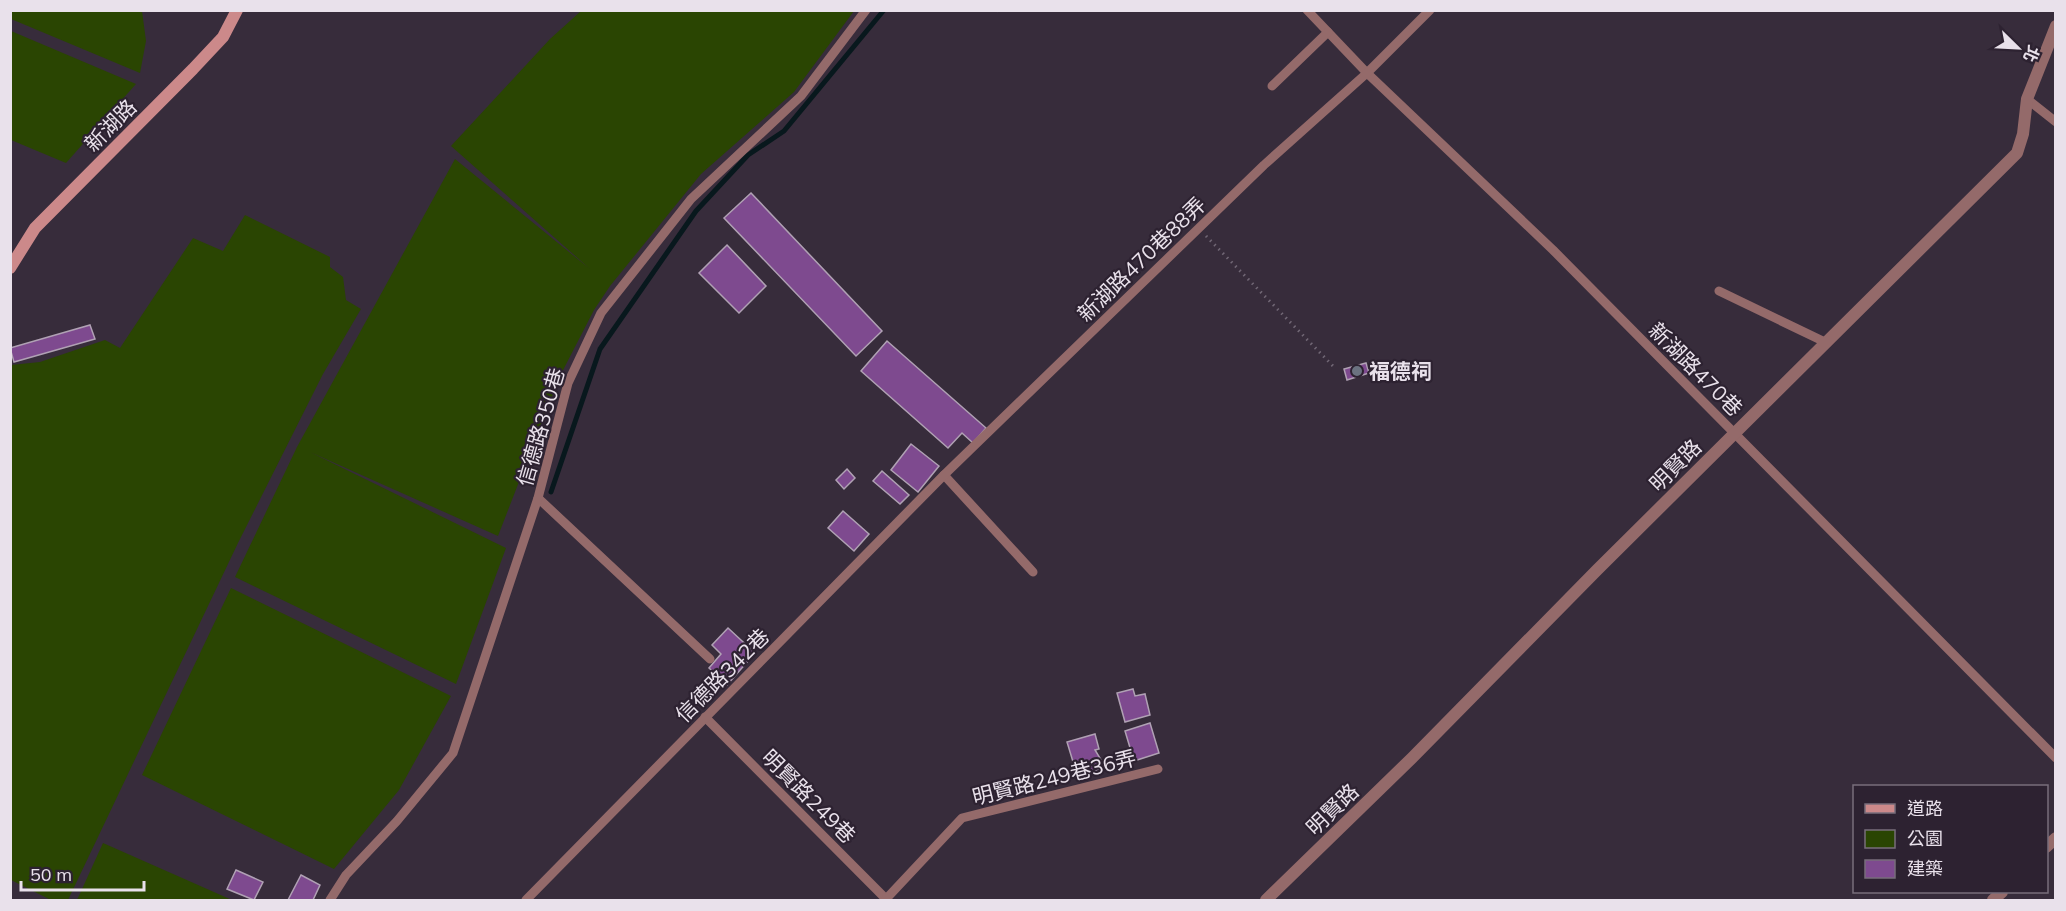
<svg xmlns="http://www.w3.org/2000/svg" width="2066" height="911" viewBox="0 0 2066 911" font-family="Mulish,'Noto Sans TC',sans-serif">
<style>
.green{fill:#2a4502}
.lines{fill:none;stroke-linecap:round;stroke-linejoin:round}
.stream{stroke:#08181d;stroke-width:5}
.building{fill:#7e4a8f;stroke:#b0a1b4;stroke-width:1.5}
.path{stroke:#716775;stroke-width:3;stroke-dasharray:1.5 4.5;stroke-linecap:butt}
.lane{stroke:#946a6a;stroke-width:9}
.street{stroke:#946a6a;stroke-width:12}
.secondary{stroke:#cc898a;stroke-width:12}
.worship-dot{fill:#6b7280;stroke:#2d2231;stroke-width:2}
.labels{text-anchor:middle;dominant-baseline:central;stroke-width:4.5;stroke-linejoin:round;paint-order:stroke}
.street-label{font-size:21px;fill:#e9e1eb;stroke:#2d2231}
.poi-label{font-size:21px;font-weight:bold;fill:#e9e1eb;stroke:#2d2231;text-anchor:start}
</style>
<rect width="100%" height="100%" fill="#372c3b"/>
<g class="green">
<polygon points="10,11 142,11 146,41 140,73 11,19"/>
<polygon points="581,11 854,11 794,92 701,174 610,286 594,310 560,376 498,536 310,452 506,548 456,684 235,577 297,447 455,159 590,269 451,146 550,39"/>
<polygon points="11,31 136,84 66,163 11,140"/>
<polygon points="245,215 330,257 330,267 343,277 346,300 361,309 323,374 238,543 68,900 51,900 11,880 11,365 40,362 105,340 120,348 193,238 223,251"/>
<polygon points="231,588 451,696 399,790 334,869 142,775"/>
<polygon points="103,843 232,900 77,900"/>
</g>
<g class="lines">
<polyline class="stream" points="551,492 600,349 696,211 748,155 784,131 884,10"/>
</g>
<g class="building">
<polygon points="751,193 882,331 856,356 724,218"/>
<polygon points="727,245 766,286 739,313 699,273"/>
<polygon points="90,325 95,339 14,362 10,348"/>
<polygon points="887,341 986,428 973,443 962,433 948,448 861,371"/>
<polygon points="1366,363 1369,373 1347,380 1344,369"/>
<polygon points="911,444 939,466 918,492 891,470"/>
<polygon points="847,469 855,478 844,489 836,480"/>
<polygon points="882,471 909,495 900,504 873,481"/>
<polygon points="843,511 869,534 854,551 828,528"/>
<polygon points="728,628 755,653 727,685 709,668 721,654 712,645"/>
<polygon points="1133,689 1135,696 1145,694 1150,715 1125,722 1117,693"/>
<polygon points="1150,723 1159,753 1134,761 1125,731"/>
<polygon points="1095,734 1099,749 1095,750 1103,763 1097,765 1099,769 1081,777 1077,764 1074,765 1067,742"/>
<polygon points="236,870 263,882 254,900 227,889"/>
<polygon points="301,875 320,885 313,900 288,900"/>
</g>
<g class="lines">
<g class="path">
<polyline points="992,10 995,13 997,10"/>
<polyline points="1206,236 1333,366"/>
</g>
<g class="lane">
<polyline points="1307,10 1367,73 1553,250 2056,758"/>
<polyline points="1272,86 1328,32"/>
<polyline points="2027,99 2056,122"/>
<polyline points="1719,291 1827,343"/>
<polyline points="944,475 1033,572"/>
<polyline points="538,498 710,659"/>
<polyline points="705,717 887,900"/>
<polyline points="886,899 962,818 1158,769"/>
<polyline points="330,900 346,875 397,821 453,753 538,498 568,383 601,313 691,199 801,96 866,10"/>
<polyline points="526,900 944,475 1264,165 1367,73 1430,10"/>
</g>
<g class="street">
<polyline points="2046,847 2056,838"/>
<polyline points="1266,900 1412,758 1597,570 2017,153 2023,134 2027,99 2056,26"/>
<polyline points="1993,900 2002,892"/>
</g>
<polyline class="secondary" points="10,268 35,228 193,69 223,37 237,10"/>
</g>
<circle class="worship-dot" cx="1357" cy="371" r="6"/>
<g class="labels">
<g class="street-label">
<text transform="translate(110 125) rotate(-45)">新湖路</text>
<text transform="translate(1141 259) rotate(-44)">新湖路470巷88弄</text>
<text transform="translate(1696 369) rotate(45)">新湖路470巷</text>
<text transform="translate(540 427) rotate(-74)">信德路350巷</text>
<text transform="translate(1675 465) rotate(-45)">明賢路</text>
<text transform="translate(722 675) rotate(-45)">信德路342巷</text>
<text transform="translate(1054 777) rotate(-14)">明賢路249巷36弄</text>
<text transform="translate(809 796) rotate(45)">明賢路249巷</text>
<text transform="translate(1332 809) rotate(-44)">明賢路</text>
</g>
<g class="poi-label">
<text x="1369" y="371">福德祠</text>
</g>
</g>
<rect width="2066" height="911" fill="none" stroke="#e9e1eb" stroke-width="24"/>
<rect x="1853" y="785" width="195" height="108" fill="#2d2231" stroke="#786e7b" stroke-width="1.5"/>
<rect x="1865" y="804" width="30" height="9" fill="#cc898a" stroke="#786e7b" stroke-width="1.5"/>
<text x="1907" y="815" font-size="18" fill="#e9e1eb">道路</text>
<rect x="1865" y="830" width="30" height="18" fill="#2a4502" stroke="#786e7b" stroke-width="1.5"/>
<text x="1907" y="845" font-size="18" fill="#e9e1eb">公園</text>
<rect x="1865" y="860" width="30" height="18" fill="#7e4a8f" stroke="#786e7b" stroke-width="1.5"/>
<text x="1907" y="875" font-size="18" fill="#e9e1eb">建築</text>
<g transform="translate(2018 48) rotate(114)" stroke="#2d2231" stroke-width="4.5" paint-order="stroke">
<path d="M0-4.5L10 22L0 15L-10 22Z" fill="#e9e1eb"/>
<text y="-9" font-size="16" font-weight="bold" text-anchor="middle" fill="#e9e1eb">北</text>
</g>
<path d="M21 881v9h123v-9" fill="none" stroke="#e9e1eb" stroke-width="3"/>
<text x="30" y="881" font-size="18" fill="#e9e1eb" stroke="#2d2231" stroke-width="4.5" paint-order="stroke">50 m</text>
</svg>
